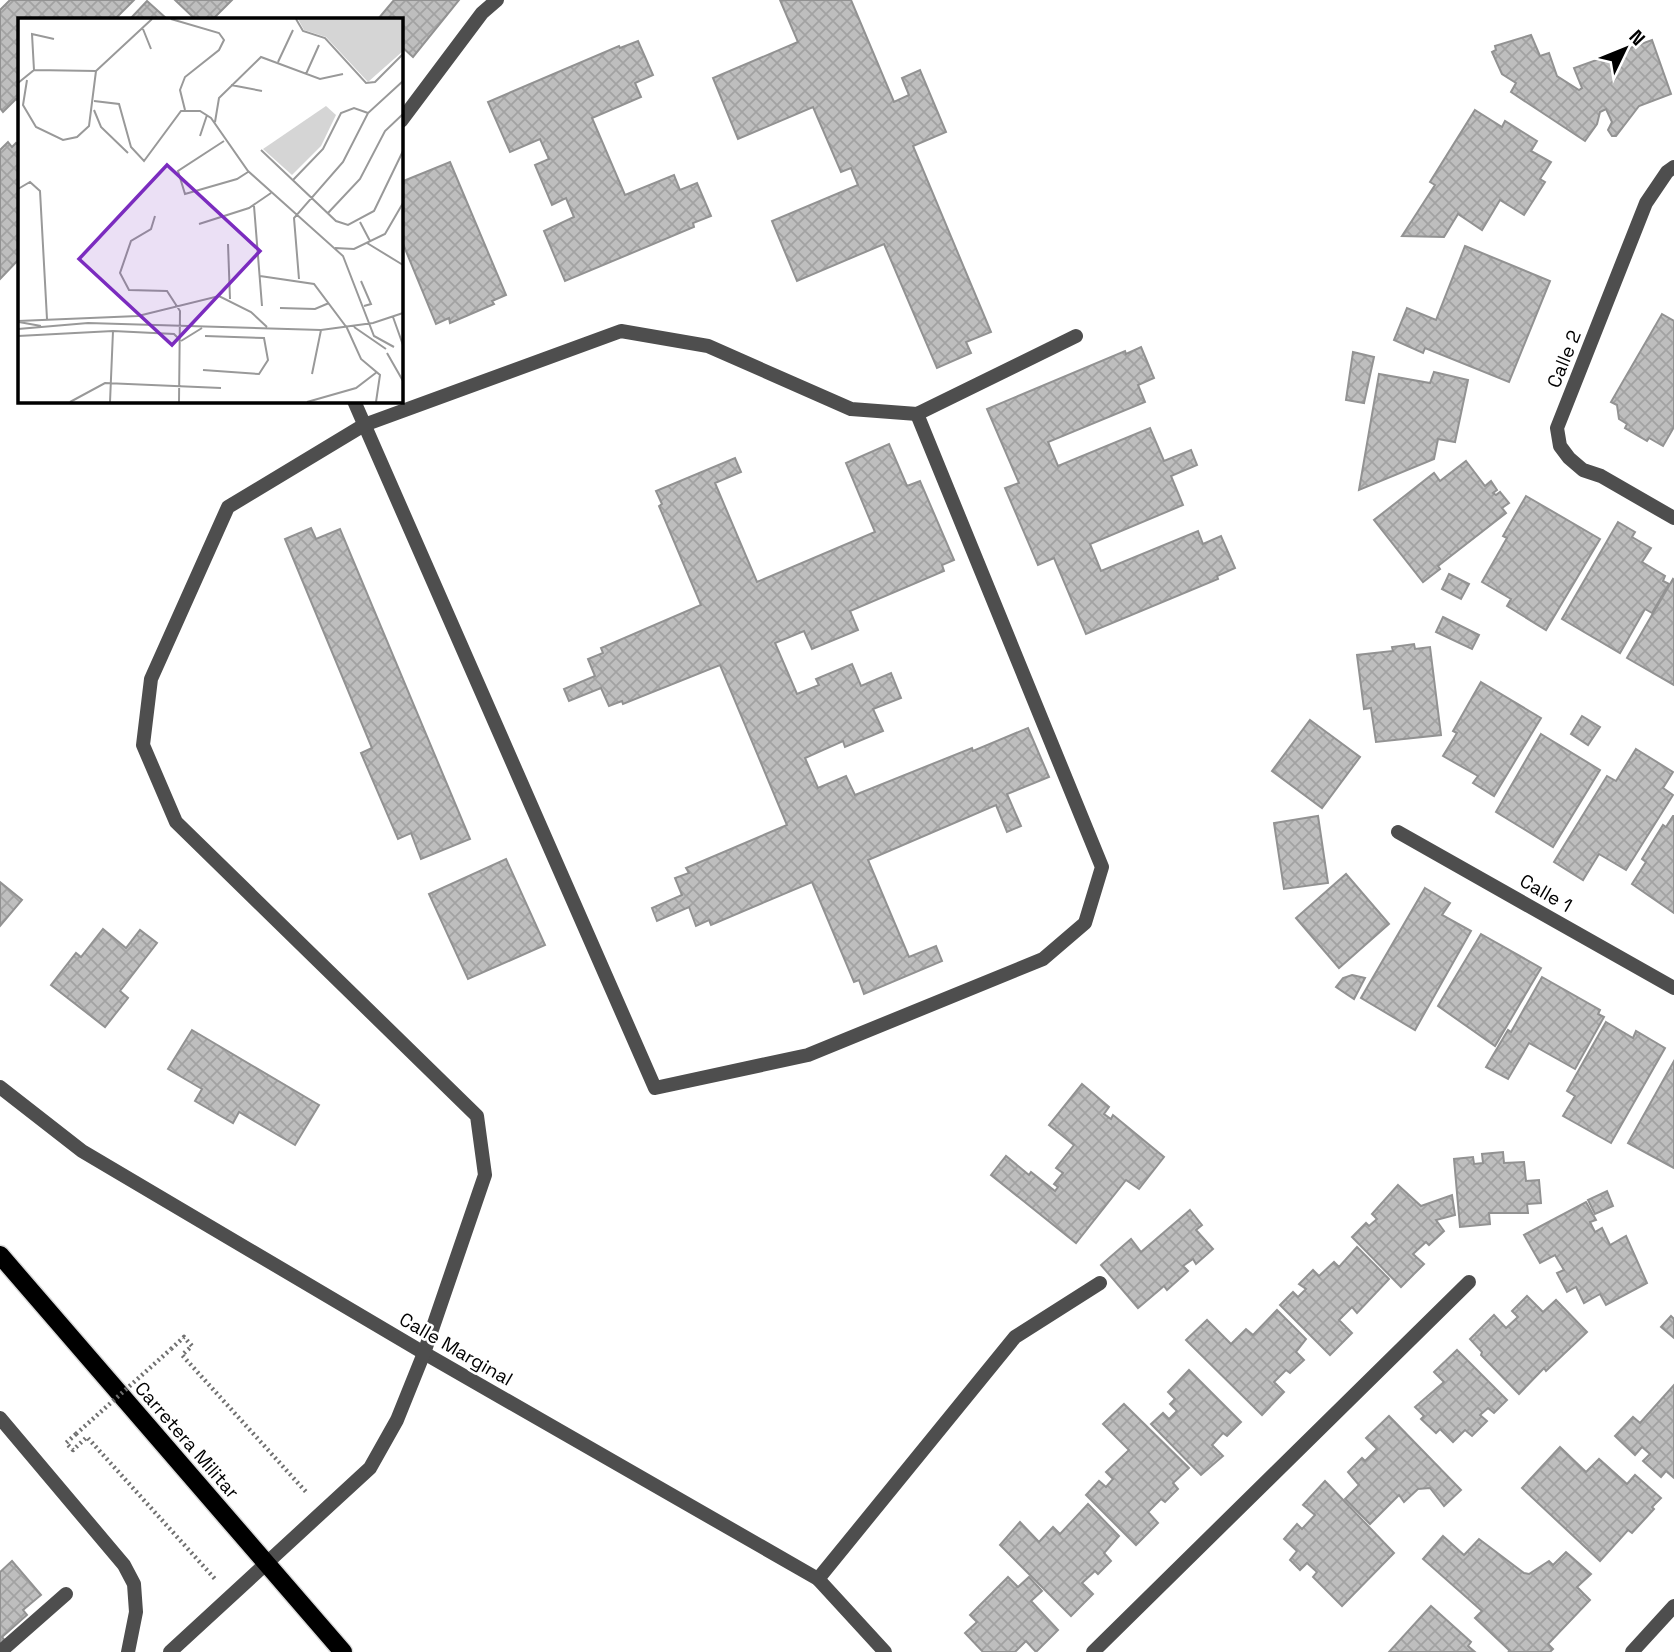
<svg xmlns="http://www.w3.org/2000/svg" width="1674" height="1652" viewBox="0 0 1674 1652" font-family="'Space Grotesk',sans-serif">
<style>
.building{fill:url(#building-cross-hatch);stroke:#929292;stroke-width:2}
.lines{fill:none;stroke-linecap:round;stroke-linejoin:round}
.primary-casing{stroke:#dbdbdb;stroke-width:21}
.path{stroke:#707070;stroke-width:4.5;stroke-dasharray:2 3.5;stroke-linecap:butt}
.lane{stroke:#4e4e4e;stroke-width:14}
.street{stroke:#4e4e4e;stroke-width:14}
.primary{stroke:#000;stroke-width:18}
.path-bridge{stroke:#707070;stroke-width:4.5;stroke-dasharray:2 3.5;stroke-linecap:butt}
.labels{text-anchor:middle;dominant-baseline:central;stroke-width:5;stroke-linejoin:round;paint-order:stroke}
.street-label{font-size:19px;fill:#000;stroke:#fff}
.inset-road{fill:none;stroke:#999;stroke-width:2}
.view{fill:#7b2cbf;fill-opacity:0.15;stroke:#7b2cbf;stroke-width:3.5}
.inset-edge{fill:none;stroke:#000;stroke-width:3.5}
</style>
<defs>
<pattern id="building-cross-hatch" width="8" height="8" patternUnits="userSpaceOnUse" patternTransform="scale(1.75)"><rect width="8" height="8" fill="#bebebe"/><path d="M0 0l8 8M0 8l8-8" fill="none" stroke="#a2a2a2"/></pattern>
</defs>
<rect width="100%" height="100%" fill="#fff"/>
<g class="building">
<polygon points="10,0 134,0 115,19 19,19 19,102 16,99 3,112 0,108 0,10"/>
<polygon points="175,0 232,0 213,19 195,19"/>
<polygon points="394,0 459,0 413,57 401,46 401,19 378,19"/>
<polygon points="780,0 851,0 894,102 909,95 902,78 920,70 946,132 913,146 991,332 966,342 971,353 937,368 884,244 797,281 772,221 858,185 851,168 841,172 813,107 738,139 713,78 798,42"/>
<polygon points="147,1 167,19 130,19"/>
<polygon points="1531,35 1540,56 1549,53 1557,76 1579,90 1582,88 1574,68 1652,40 1671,94 1639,106 1616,136 1612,136 1608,130 1612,122 1606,109 1600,112 1597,124 1585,141 1511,92 1516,83 1502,74 1492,52 1496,50 1495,46"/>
<polygon points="638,41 653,75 635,83 641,97 592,118 625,195 674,175 680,190 697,183 711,216 693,223 694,227 565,281 544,231 574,217 566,198 552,205 535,165 549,159 540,139 510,152 488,102 619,46 620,48"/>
<polygon points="1475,110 1502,127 1505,121 1537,141 1531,151 1551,162 1540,179 1545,182 1524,215 1500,200 1482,230 1458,214 1444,237 1402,236 1435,185 1430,182"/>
<polygon points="8,142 12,147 16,143 19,146 19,259 0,279 0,150"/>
<polygon points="450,162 506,295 492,301 494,304 450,323 449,318 436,324 401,239 401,182"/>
<polygon points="1465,246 1550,281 1509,382 1425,348 1423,353 1394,340 1407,308 1436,320"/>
<polygon points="1662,314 1674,321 1674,427 1663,446 1649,438 1647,441 1625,428 1627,424 1619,419 1617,405 1611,402"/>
<polygon points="1141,347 1154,378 1138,385 1145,402 1048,442 1058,466 1150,428 1164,461 1191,450 1197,465 1171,476 1183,505 1090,544 1101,571 1198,531 1203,544 1221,536 1235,568 1217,576 1218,579 1086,634 1054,558 1038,565 1005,488 1019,483 987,409 1125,351 1126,354"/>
<polygon points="1353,352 1374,357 1364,403 1346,400"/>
<polygon points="1434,372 1468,380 1455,442 1438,439 1434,459 1359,490 1379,374 1430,383"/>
<polygon points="889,444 907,486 920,481 954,560 942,565 944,571 850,611 858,630 812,649 804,631 775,643 797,694 819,685 816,679 852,664 861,686 891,673 901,698 873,709 883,731 845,747 843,741 805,758 818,788 846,776 855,795 972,748 973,751 1028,728 1049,777 1007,794 1021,826 1007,832 996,805 868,860 909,957 936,946 942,961 864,994 859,980 854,982 812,882 711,925 709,920 696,926 689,907 657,921 652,908 682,895 675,878 689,873 686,868 787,825 720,665 623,704 622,701 609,706 601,688 569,701 564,689 595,676 588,659 603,653 601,648 701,605 659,506 662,504 656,491 735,458 741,472 715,483 757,582 875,532 846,463"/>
<polygon points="1466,461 1485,486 1491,481 1497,490 1493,493 1496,495 1500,492 1509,503 1502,508 1506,513 1438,566 1440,569 1423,582 1374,520 1434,473 1440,481"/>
<polygon points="1526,496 1600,539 1546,630 1507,606 1511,599 1482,582 1507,538 1503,536"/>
<polygon points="1618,522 1635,532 1632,537 1651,548 1642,562 1665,576 1663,581 1669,584 1652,613 1645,609 1620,653 1562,619"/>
<polygon points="311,528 316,539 340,529 470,839 421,859 411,833 398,839 361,753 372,748 285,539"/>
<polygon points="1449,574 1469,584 1461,599 1442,589"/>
<polygon points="1673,579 1674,580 1674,685 1627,658"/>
<polygon points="1443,617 1479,635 1472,649 1436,632"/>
<polygon points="1414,644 1415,649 1430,647 1441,735 1376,742 1371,708 1364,709 1357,655 1393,651 1392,647"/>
<polygon points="1481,682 1541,718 1494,796 1473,783 1478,776 1443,756 1457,733 1453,731"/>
<polygon points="1582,716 1600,727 1588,745 1571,734"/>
<polygon points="1310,720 1360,757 1322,808 1272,771"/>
<polygon points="1541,734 1600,770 1553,847 1496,812"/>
<polygon points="1636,749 1673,772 1663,788 1673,795 1626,870 1599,854 1583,880 1554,862 1607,776 1616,781"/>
<polygon points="1318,816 1328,883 1284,889 1274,823"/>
<polygon points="1673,816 1674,816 1674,913 1632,884 1646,862 1642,859 1663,825 1666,827"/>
<polygon points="506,859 545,945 468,979 429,894"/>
<polygon points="1346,874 1389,924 1339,968 1296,918"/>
<polygon points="0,882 22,900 0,926"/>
<polygon points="1425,888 1450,903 1442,915 1471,931 1415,1030 1361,998"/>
<polygon points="103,929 126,948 140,930 157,943 120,991 128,998 105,1027 51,985 76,953 81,957"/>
<polygon points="1481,934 1541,968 1495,1046 1438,1006"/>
<polygon points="1352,975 1365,978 1354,999 1336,987 1343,978"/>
<polygon points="1542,977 1600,1010 1598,1014 1604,1017 1575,1069 1529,1043 1508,1079 1486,1067 1508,1030 1511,1032"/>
<polygon points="1606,1022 1633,1038 1636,1031 1665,1048 1611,1143 1563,1116 1575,1096 1567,1091"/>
<polygon points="192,1030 319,1105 295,1145 239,1112 233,1123 195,1101 202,1089 168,1069"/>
<polygon points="1674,1061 1674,1168 1628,1143"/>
<polygon points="1082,1084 1109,1107 1104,1114 1111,1119 1113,1115 1164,1157 1139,1189 1126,1180 1076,1243 991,1175 1006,1156 1029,1175 1031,1172 1055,1191 1058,1187 1054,1184 1063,1173 1056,1168 1074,1145 1049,1125"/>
<polygon points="1503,1152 1504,1163 1524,1162 1526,1181 1539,1180 1541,1203 1527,1204 1528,1213 1489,1213 1490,1224 1460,1227 1454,1159 1473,1157 1474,1164 1483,1163 1482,1154"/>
<polygon points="1398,1185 1421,1206 1452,1195 1455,1215 1436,1220 1444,1231 1429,1245 1426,1242 1413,1254 1424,1264 1401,1287 1352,1237 1366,1223 1369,1226 1377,1219 1372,1214"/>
<polygon points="1607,1191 1613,1206 1595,1214 1588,1200"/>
<polygon points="1586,1202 1596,1220 1590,1222 1595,1232 1602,1228 1610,1245 1626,1236 1647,1283 1606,1305 1600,1294 1584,1303 1576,1287 1567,1292 1557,1273 1564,1270 1555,1255 1540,1263 1524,1235"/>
<polygon points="1190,1210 1202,1225 1196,1230 1213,1249 1196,1264 1193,1259 1183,1266 1188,1271 1167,1290 1164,1286 1138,1308 1101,1265 1131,1239 1141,1252"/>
<polygon points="1357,1247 1389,1279 1357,1313 1352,1307 1339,1320 1352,1333 1330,1355 1280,1305 1293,1292 1298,1297 1306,1289 1299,1284 1313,1270 1319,1276 1334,1262 1339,1267"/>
<polygon points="1527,1296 1543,1312 1556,1300 1587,1332 1546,1371 1544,1368 1519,1394 1481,1355 1482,1352 1470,1339 1494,1315 1506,1328 1518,1317 1512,1311"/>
<polygon points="1277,1310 1306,1339 1296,1352 1304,1360 1290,1373 1286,1370 1274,1382 1284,1392 1262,1415 1186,1340 1207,1320 1231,1344 1246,1329 1253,1335"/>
<polygon points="1671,1316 1674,1319 1674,1338 1661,1327"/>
<polygon points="1457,1350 1507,1400 1494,1413 1488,1408 1480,1415 1487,1421 1472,1436 1465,1430 1453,1442 1440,1429 1436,1433 1421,1419 1424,1416 1415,1407 1444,1382 1434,1372"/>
<polygon points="1189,1370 1241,1422 1227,1436 1223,1433 1212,1445 1223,1456 1201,1475 1151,1424 1163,1413 1169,1419 1177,1411 1170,1404 1175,1399 1168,1392"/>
<polygon points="1674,1385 1674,1478 1666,1471 1661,1477 1643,1461 1650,1454 1642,1447 1635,1455 1615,1436 1633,1417 1640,1423"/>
<polygon points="1124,1404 1189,1468 1173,1483 1178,1489 1165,1502 1161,1499 1148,1512 1158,1523 1136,1545 1086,1495 1099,1481 1106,1487 1113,1479 1106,1472 1129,1450 1103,1424"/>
<polygon points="1389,1416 1461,1490 1444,1506 1430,1488 1418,1489 1404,1502 1399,1495 1370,1524 1345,1499 1359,1485 1348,1472 1362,1458 1365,1461 1377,1449 1366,1438"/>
<polygon points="1560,1447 1586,1472 1599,1459 1627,1484 1635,1475 1661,1498 1652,1507 1654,1509 1632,1533 1628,1530 1600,1561 1522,1488"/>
<polygon points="1325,1481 1394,1553 1342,1606 1313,1577 1317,1572 1307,1563 1300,1570 1290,1560 1297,1551 1284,1539 1297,1524 1302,1529 1315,1515 1303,1505"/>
<polygon points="1088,1504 1119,1536 1104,1553 1111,1561 1098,1574 1095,1571 1082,1583 1093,1594 1071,1616 1000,1545 1020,1522 1039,1542 1053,1527 1060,1534"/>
<polygon points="1443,1536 1464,1555 1479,1539 1524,1573 1529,1574 1549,1561 1553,1565 1566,1552 1591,1574 1577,1587 1590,1600 1548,1644 1553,1649 1550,1652 1508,1652 1510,1651 1475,1618 1482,1611 1423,1559"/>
<polygon points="12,1561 41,1595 23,1610 27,1615 2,1637 7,1643 0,1648 0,1572"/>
<polygon points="1008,1577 1018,1587 1029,1577 1042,1591 1031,1601 1058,1630 1036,1652 1026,1641 1015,1652 983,1652 965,1633 977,1622 970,1615"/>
<polygon points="1431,1606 1471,1642 1468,1646 1475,1652 1389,1652"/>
</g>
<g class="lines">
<g class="primary-casing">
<polyline id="primary" points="0,1255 343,1652"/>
</g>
<g class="path">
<polyline points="171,1349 184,1337 192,1346 182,1355 307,1493"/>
<polyline points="76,1434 66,1443 73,1450 87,1437 215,1579"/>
</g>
<g class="lane">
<polyline points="401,121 482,13 497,0"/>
<polyline points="354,401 655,1088 808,1055 1043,959 1085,923 1102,867 917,414"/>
<polyline points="818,1579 1015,1337 1100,1283"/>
<polyline points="0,1652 66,1594"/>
</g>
<g class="street">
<polyline points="1674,167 1667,172 1646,203 1557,428 1560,446 1569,458 1583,470 1601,476 1674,518"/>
<polyline points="1398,832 1674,988"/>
<polyline points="0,1087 82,1151 424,1353 818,1579 885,1652"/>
<polyline points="0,1418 124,1565 134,1584 136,1612 128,1652"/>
<polyline points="170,1652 370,1468 397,1420 424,1353 485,1175 477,1116 176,822 143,745 151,679 228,507 364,425 621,331 708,346 851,409 917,414 1076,336"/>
<polyline points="1093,1652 1469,1282"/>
<polyline points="1632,1652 1674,1606"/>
</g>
<use href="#primary" class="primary"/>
<polyline class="path-bridge" points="76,1434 171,1349"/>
</g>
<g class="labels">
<g class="street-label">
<text transform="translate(1564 359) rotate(-68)">Calle 2</text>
<text transform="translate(1546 893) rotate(30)">Calle 1</text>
<text transform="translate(456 1349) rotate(30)">Calle Marginal</text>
<text transform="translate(187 1440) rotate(49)">Carretera Militar</text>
</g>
</g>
<g transform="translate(18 18)">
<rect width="385" height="385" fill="#fff"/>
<path d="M 280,1 L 385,1 L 385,33 L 350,64 L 308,19 L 286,12 Z" fill="#d5d5d5"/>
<path d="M 308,88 L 318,97 L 303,128 L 274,157 L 245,131 Z" fill="#d5d5d5"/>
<path class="inset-road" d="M 153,1 L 201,15 L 206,22 L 201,32 L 167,59 L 162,72 L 167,92M 278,1 L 285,13 L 307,20 L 348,65 L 357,64 L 385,36M 125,11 L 133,31M 260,44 L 275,12M 16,52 L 78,53 L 134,1M 288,56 L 301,27M 9,62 L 5,87 L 18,109 L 45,122 L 59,119 L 71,108 L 78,53M 0,65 L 16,52 L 14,16 L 36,21M 213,67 L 244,73M 76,83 L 101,86 L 113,129 L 126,143 L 163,93 L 182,93 L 193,100 L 230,153 L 325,238 L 356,318 L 376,329M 76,92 L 83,109 L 110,135M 197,104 L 201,80 L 243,39 L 302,61 L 325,56M 182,118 L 189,97M 206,123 L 160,153 L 167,176 L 219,161 L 230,154M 243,132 L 318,203 L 330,207 L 356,193 L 385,133M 275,162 L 305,131 L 323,95 L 336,90 L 350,95M 0,171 L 12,164 L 22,173 L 29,301M 236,188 L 244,288M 310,195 L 342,161 L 367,113 L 385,96M 137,198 L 133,211 L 113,223 L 102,255 L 111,272 L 149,273 L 162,293 L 161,384M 342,204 L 352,223M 181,206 L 231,190 L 253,175M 349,225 L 385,247M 210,226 L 212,281M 317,230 L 336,231 L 367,216 L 385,185M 242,258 L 296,266 L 329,310 L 343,341 L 362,357 L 358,384M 281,261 L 276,200 L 325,144 L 350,95 L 385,63M 343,263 L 353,286 L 346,288M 262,290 L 297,291 L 311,285M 375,299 L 385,327M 0,303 L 120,298 L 201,278 L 233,294 L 249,309M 1,304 L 23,308M 336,309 L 368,331M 0,311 L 70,305 L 303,312 L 355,305 L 385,295M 0,318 L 95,313 L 156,316 L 162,322M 163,323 L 184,310M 369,335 L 385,363M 185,352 L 241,356 L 250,342 L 246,320 L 187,318M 294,356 L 303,312M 52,384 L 87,365 L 203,370M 92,384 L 95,313M 289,384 L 338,370 L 359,354"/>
<path class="view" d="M 149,147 L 242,233 L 154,327 L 61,241 Z"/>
<rect width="385" height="385" class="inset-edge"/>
</g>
<g transform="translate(1625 49) rotate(47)" stroke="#ffffff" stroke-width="5" paint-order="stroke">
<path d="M0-5L12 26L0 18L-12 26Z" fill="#000000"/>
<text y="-10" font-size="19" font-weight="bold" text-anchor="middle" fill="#000000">N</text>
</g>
</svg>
